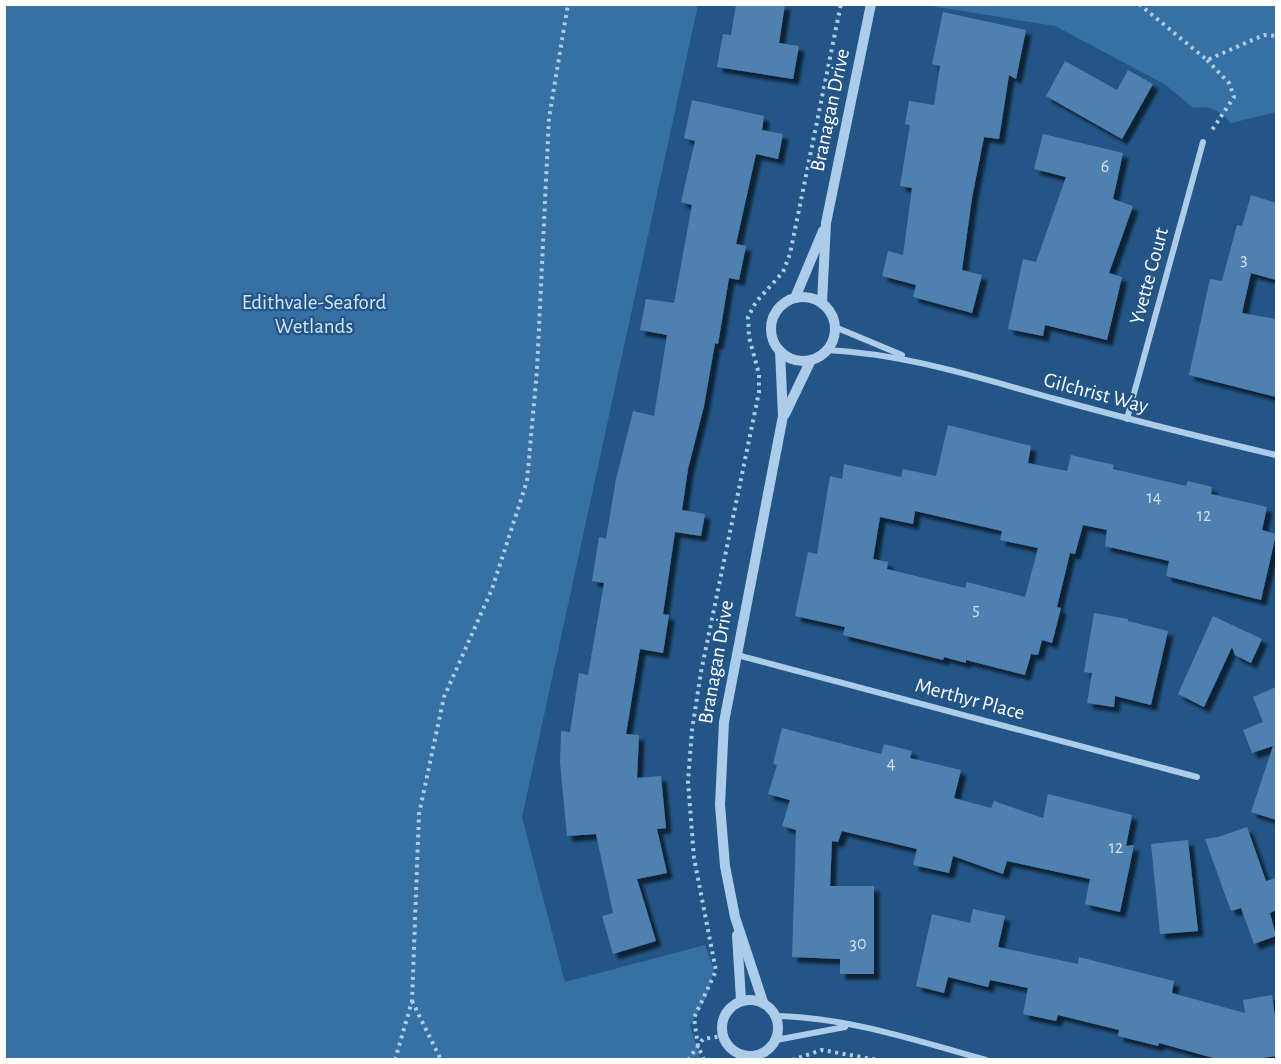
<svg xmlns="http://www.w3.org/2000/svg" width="1281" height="1064" viewBox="0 0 1281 1064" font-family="'Alegreya Sans',sans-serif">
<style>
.green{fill:#3770a3}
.building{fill:#4f81b0;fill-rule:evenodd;filter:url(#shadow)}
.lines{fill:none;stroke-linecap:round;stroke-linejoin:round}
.path{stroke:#accce9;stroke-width:4;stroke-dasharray:3 4.5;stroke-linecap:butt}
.minor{stroke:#accce9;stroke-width:6}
.tertiary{stroke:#accce9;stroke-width:10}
.labels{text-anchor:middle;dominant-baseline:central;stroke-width:4.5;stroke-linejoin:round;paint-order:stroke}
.number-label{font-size:18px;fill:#d3e0eb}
.street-label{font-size:21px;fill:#fff;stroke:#235586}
.park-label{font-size:21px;fill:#d1e5f7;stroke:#235586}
</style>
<defs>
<filter id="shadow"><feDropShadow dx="5.5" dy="5.5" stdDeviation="1.5" flood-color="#0009"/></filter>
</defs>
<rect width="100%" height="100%" fill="#235586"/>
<g class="green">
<polygon points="4,5 698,5 522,817 565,982 705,945 714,970 707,996 690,1025 700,1059 5,1059"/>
<path d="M 925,5 L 1276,5 L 1276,112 L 1231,123 C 1219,110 1211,105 1193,108 L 1166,85 L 1055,26 Z"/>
</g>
<g class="building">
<polygon points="736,4 785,4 779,43 799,46 793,79 717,67 723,34 731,35"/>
<polygon points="943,12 1026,30 1016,79 1009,75 999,139 984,137 972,198 962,270 982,275 972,313 913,297 916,285 882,276 888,251 903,255 912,188 900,186 910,125 905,124 909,101 934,105 940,66 932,64"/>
<polygon points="1065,61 1117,90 1128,70 1153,84 1122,139 1046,96"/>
<polygon points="692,100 764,116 762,130 783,134 778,159 756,154 736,244 746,246 739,280 729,278 718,344 715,343 704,406 688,469 682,510 705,514 701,536 675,532 663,614 669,615 663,653 640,649 626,734 639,735 637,778 661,776 666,828 657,829 667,873 637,879 656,941 613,954 602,916 613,913 596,834 567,836 560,763 561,731 570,732 579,673 588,675 604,583 592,581 599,537 606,539 616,479 633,411 654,416 667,335 640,330 646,299 674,303 692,205 681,202 695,141 684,138"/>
<polygon points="1043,134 1123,153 1113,199 1133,206 1109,273 1122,277 1107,340 1045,325 1043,336 1008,329 1023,259 1036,262 1066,177 1034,169"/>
<polygon points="1251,195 1276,203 1276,280 1251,273 1242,313 1276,319 1276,397 1189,375 1210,279 1222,281 1237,225 1242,226"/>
<path d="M 948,425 L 1031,446 L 1028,463 L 1067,471 L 1071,455 L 1114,465 L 1113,469 L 1186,486 L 1188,481 L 1212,487 L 1211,494 L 1267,507 L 1262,530 L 1276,534 L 1261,600 L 1166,576 L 1169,561 L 1105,546 L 1107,530 L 1083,525 L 1075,554 L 1070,553 L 1057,607 L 1061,608 L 1052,643 L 1042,640 L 1038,655 L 1031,654 L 1025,675 L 966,660 L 966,663 L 944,657 L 943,660 L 843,635 L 845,627 L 795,616 L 808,552 L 817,554 L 830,476 L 842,479 L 844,464 L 901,477 L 903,469 L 936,476 ZM 915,511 L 1002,531 L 1000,540 L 1038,548 L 1025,597 L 967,582 L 965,588 L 887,569 L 888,562 L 873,559 L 880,517 L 913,524 Z"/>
<polygon points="1094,613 1128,619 1128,621 1168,631 1151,705 1115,696 1114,707 1087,703 1092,673 1084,672"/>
<polygon points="1213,616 1262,639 1251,663 1235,655 1232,647 1204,707 1178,694"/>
<polygon points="1276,687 1276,820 1251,812 1273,746 1252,753 1243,730 1263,722 1253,697"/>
<polygon points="782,728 881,754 884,744 912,751 910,758 961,770 954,798 991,808 994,801 1043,818 1048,794 1132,815 1126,846 1134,845 1120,912 1085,904 1090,879 1007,861 1003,874 953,856 949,873 913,865 917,849 842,831 838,842 832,841 830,886 874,886 874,974 840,974 840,959 792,957 796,830 782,826 790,800 768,794 777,765 773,764"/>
<polygon points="1247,827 1266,881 1276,878 1276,910 1270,913 1276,936 1254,944 1241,908 1231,911 1205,839 1218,837"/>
<polygon points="1188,840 1198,931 1160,934 1151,844"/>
<polygon points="973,909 1005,916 998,947 1078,964 1079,957 1174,981 1172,993 1245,1013 1243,1000 1272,995 1276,1024 1276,1056 1254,1059 1217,1059 1159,1043 1158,1046 1118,1036 1119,1030 1058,1015 1056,1021 1023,1014 1028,988 990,980 988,987 948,977 944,993 916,986 932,914 970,923"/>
</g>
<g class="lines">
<g class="path">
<polyline points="1139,4 1207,60 1264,35 1276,36"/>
<polyline points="1207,60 1229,83 1234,97 1212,130"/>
<polyline points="412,1001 441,1060"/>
<polyline points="395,1060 412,1001 419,814 444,697 492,589 527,481 537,370 549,118 568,4"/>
<polyline points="688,1060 703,1039 722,1036"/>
<polyline points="704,1060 698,1046 694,1018 716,971 694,858 688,781 692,730 701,672 759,392 759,374 749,337 748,317 756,302 783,272 790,254 841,4"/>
<polyline points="792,1060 822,1050 878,1060"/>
</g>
<g class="minor">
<polyline points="835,327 902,355"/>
<path d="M 827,350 C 908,354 982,379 1059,400 C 1131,420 1204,438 1276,455"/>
<polyline points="1127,419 1203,142"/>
<polyline points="737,655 1197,777"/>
<path d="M 776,1016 C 846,1017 918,1041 986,1060"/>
<polyline points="776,1040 845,1027"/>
</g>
<g class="tertiary">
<circle cx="803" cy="329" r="32"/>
<polyline points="795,298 823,231"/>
<polyline points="822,303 826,223 871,4"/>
<polyline points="785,414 811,360"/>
<polyline points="737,935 741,1000"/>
<circle cx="750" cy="1028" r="28"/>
<polyline points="763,1002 735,917 725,866 720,805 724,722 783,416 780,351"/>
</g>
</g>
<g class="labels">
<g class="number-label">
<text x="1105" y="167">6</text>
<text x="1244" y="260">3</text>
<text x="1154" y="498">14</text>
<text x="1204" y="516">12</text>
<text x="976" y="610">5</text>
<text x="891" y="764">4</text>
<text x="1116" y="848">12</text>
<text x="858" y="944">30</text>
</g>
<g class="street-label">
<text transform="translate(830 110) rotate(-78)">Branagan Drive</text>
<text transform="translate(1149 276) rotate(-75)">Yvette Court</text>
<text transform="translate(1096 393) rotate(15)">Gilchrist Way</text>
<text transform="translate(716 662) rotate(-80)">Branagan Drive</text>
<text transform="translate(970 699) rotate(15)">Merthyr Place</text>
</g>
<g class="park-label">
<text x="314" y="302">Edithvale-Seaford<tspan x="314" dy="24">Wetlands</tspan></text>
</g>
</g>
<rect width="1281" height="1064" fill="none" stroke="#ffffff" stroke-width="12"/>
</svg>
